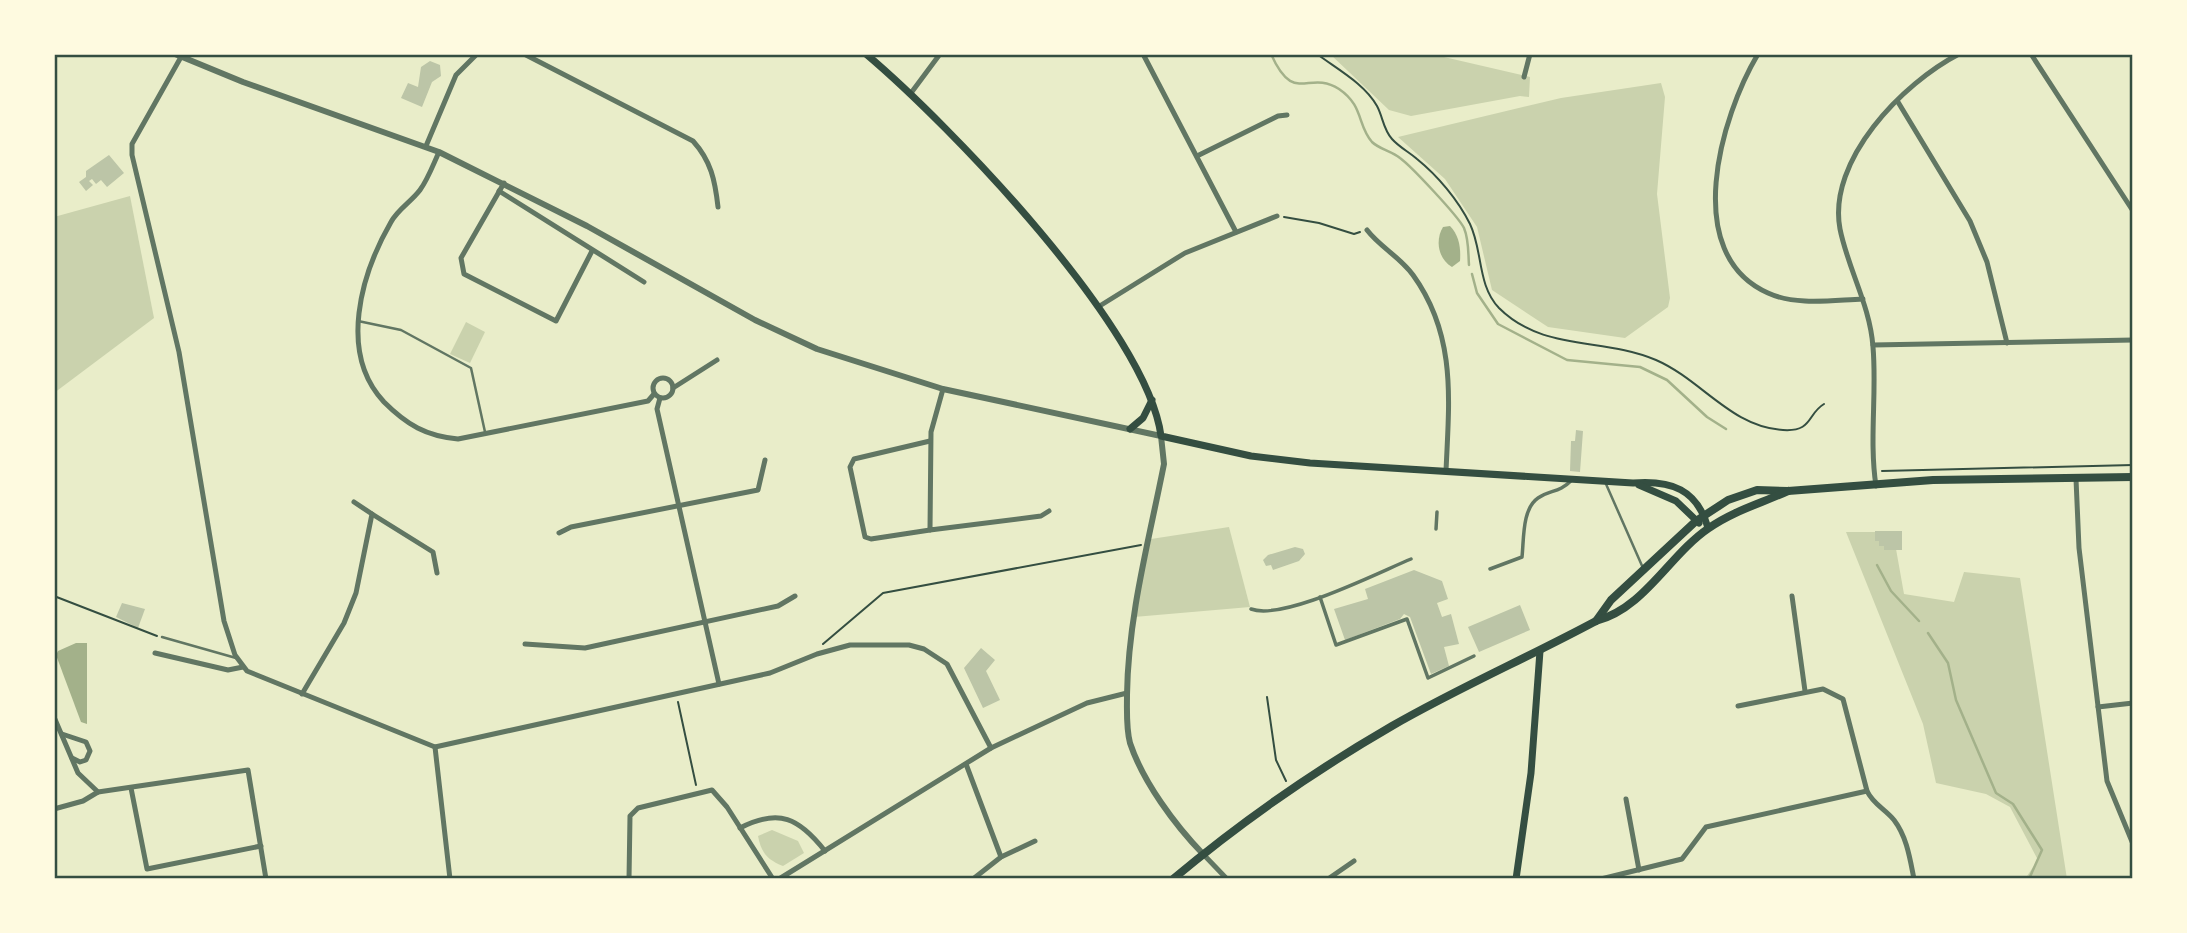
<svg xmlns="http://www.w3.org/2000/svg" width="2187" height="933" viewBox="0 0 2187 933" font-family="Cabin,sans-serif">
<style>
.green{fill:#cad2ad}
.water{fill:#a3b18a}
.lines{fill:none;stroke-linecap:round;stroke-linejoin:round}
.stream{stroke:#a3b18a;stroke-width:2.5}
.building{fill:#bcc5a7}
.path{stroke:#344e41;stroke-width:2}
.service{stroke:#617663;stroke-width:2.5}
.pedestrian{stroke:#617663;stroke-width:3.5}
.minor{stroke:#617663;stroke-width:5}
.tertiary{stroke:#617663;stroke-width:6}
.secondary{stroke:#344e41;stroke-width:7}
.primary{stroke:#344e41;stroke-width:8}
.neatline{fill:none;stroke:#344e41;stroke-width:2.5}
</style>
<rect width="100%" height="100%" fill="#e9edc9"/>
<g class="green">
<polygon points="1330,54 1431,54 1530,77 1529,97 1520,96 1411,116 1389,110"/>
<polygon points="1661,83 1665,97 1657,194 1670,298 1668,307 1625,338 1548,327 1492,290 1477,227 1445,179 1398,137 1561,98"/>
<polygon points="130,196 154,318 54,393 54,217"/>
<polygon points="466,322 485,332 470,363 450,354"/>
<polygon points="1229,527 1250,607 1134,617 1151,539"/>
<polygon points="1846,532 1893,532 1904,594 1954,602 1964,572 2020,578 2067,879 2025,879 2038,860 2010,807 1986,794 1936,783 1923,724"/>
<path d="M 772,830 L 798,841 L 804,853 L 783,866 C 767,860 761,852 758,836 Z"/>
</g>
<g class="water">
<path d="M 1450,226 C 1459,235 1461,248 1460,261 L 1452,267 C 1438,259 1435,240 1443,227 Z"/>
<polygon points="76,643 87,643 87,724 81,722 56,655 58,651"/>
</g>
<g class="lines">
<g class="stream">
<path d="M 1271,54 C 1294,106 1308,69 1339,89 C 1364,106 1357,125 1372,142 C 1379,149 1391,151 1400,158 C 1411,166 1458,216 1464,228 C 1469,240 1468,252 1469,265"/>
<polyline points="1472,274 1477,293 1498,324 1567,360 1640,367 1667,380 1707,417 1726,429"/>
<polyline points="1877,565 1891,591 1919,621"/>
<polyline points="1928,633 1948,663 1956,700 1996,793 2013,804 2042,850 2029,879"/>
</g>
</g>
<g class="building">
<polygon points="430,61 440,65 441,76 432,82 422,107 401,98 408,83 418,87 421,67"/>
<polygon points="109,155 124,173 107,187 101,180 96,184 92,179 89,181 93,185 86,191 79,182 86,177 86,171"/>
<polygon points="1576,430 1583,431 1580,472 1570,471 1571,441 1575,441"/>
<polygon points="1875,531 1902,531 1902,550 1884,550 1884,546 1879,546 1879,541 1875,541"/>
<polygon points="1295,547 1303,549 1305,554 1299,561 1273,570 1271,565 1266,566 1263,560 1268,555"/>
<polygon points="1414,570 1442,581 1448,599 1437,603 1442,617 1451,614 1459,644 1444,647 1449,666 1431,674 1410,617 1404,614 1400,619 1345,640 1334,609 1368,599 1365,589"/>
<polygon points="122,603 145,609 138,628 116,617"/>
<polygon points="1520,605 1530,630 1479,652 1468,627"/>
<polygon points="981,648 995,660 986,671 1000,700 983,708 964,668"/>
</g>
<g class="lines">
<g class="path">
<path d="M 1317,54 C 1337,69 1365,84 1377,106 C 1383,117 1383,129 1392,139 C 1399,147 1409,152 1417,159 C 1438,176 1458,200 1470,224 C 1483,251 1477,285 1499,308 C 1543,352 1603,337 1656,360 C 1702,380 1731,427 1783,430 C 1813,432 1807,414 1824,404"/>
<polyline points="1284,217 1319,223 1354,234 1360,232"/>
<polyline points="1882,471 2133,465"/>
<polyline points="54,596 157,636"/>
<polyline points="823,644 883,593 1141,545"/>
<polyline points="1267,697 1276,760 1286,781"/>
<polyline points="678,702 696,785"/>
</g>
<g class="service">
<polyline points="358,321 401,330 471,368 485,432"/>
<polyline points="1606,484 1643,568"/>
<polyline points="162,637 236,658"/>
</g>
<g class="pedestrian">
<polyline points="1436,529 1437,512"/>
<path d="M 1490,569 L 1522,557 C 1524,539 1522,509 1538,498 C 1551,489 1558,494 1573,479"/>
<polyline points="1320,597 1336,645 1407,619 1428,678 1474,656"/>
<path d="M 1251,609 C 1283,621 1377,573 1411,559"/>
</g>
<g class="minor">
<path d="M 524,54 L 693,141 C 711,161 715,180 718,207"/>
<polyline points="1143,54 1236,232"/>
<path d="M 1758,54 C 1721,116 1680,254 1768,293 C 1796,306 1833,300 1863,299"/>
<polyline points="2031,54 2133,211"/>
<polyline points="181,57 132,144 132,155 179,352 224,621 235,655 247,671 435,747 770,673 817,654 850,645 909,645 924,649 947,664 991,748"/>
<polyline points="1524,77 1530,54"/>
<polyline points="911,93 940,54"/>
<polyline points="1898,102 1970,221 1987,262 2007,343"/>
<polyline points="426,146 456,75 477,54"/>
<path d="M 439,152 C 433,165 428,179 420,190 C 411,202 398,209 391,222 C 361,274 338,353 384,402 C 407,425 426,436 458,439 L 648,401 L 654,394"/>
<polyline points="1197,156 1278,116 1287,115"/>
<polyline points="504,183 461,258 464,274 556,321 592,251"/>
<polyline points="499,191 644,282"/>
<path d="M 1367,230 C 1380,247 1400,257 1413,275 C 1457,336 1449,401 1446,471"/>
<polyline points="1098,307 1185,253 1277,216"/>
<polyline points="1873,345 2133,340"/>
<circle cx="663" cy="388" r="10"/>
<polyline points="673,388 717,360"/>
<polyline points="943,389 931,432 930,530 1041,516 1049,511"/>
<polyline points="660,398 657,409 719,684"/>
<polyline points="930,441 854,459 850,467 865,537 871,539 930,530"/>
<polyline points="2076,479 2079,548 2107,781 2133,844"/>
<path d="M 1876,486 C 1869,440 1877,393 1873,347 C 1870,305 1848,269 1840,229 C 1827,160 1903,83 1959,54"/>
<polyline points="372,514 433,552 437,573"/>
<polyline points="559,533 571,527 758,490 765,460"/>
<polyline points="1792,596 1805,691"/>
<polyline points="525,644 585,648 778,606 795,596"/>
<polyline points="155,653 228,670 243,667"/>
<polyline points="302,694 344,623 356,593 372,514 354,502"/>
<path d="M 1738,706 L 1823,689 L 1843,699 L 1867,791 C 1873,804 1885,809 1894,820 C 1907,837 1910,859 1914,879"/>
<polyline points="2098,707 2133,703"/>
<polyline points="54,717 78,773 98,792"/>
<polyline points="62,734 86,742 90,751 86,760 80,762 72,758"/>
<polyline points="435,747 450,879"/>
<polyline points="966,764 1001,857"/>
<polyline points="131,788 147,869 261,846"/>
<polyline points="1626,799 1639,870"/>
<polyline points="54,809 83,801 98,792 248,770 266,879"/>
<path d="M 740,828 C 779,808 799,818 825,851"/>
<polyline points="1203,854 1227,879"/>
<polyline points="629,879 630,816 638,808 712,790 727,807 773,879"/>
<polyline points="779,879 991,748 1087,703 1127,693"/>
<polyline points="973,879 1001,857 1035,841"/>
<polyline points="1328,879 1354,861"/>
<polyline points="1601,879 1682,859 1706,827 1867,791"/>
</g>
<path class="tertiary" d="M 175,54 L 243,82 L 439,152 L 587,226 L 755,320 L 817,349 L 943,389 L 1161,436 L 1164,464 C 1149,540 1128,617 1127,695 C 1127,711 1126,728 1130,743 C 1143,782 1175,825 1203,854"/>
<g class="secondary">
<path d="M 866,54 C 950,125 1147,329 1161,436 L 1251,456 L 1310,463 L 1633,483 C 1671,480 1697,489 1708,528"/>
<polyline points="1130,429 1143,418 1152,400"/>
<polyline points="1639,485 1676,501 1699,523"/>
<polyline points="1516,879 1531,773 1540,651"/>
</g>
<g class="primary">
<polyline points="1596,621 1611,600 1696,521 1728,500 1757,490 1788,491 1933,480 2133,477"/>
<path d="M 1173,879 C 1241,822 1316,770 1392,726 C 1458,688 1529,657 1596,621 C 1645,608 1669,555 1709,528 C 1733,511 1762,503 1788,491"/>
</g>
</g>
<rect width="2187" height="933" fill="none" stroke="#fefae0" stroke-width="112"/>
<rect x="56" y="56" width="2075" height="821" class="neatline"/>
</svg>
